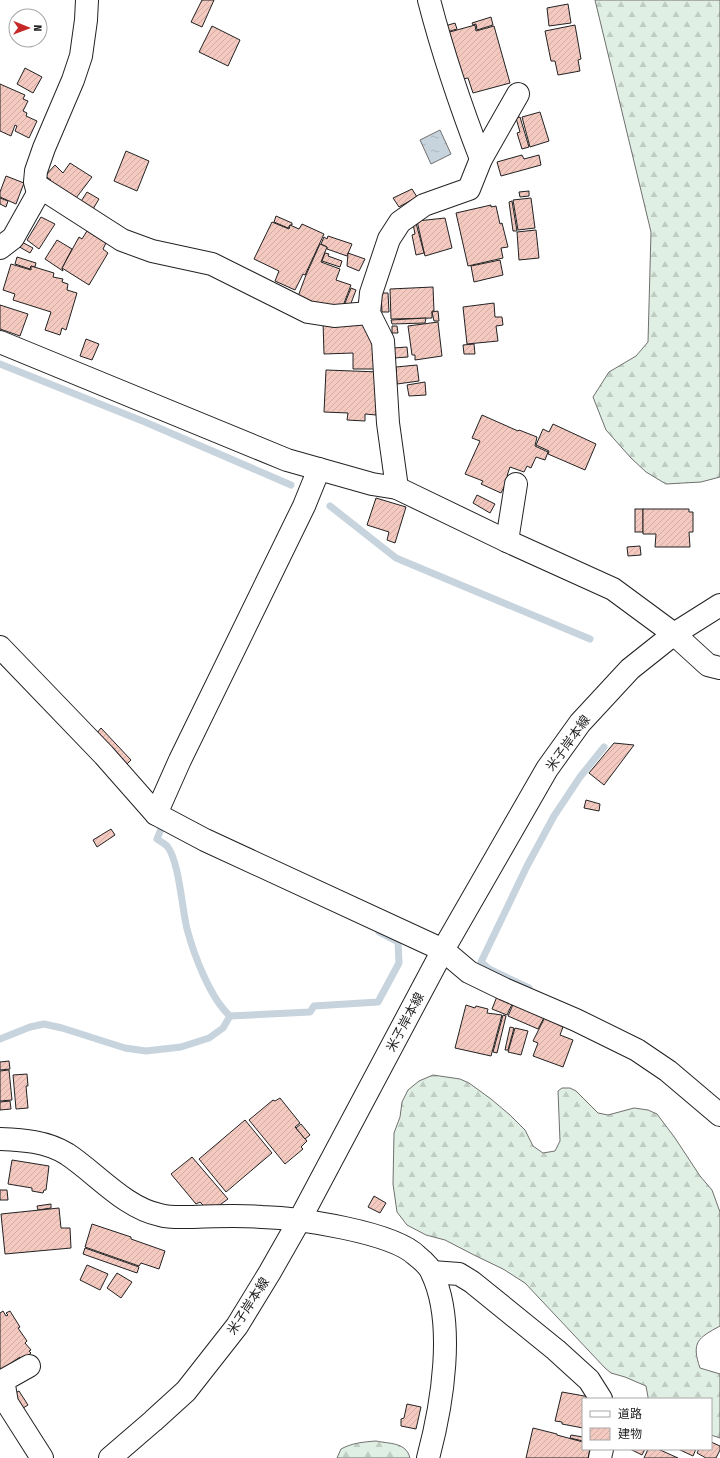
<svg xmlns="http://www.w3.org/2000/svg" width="720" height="1458" viewBox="0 0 720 1458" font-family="'Fira Sans Condensed','Noto Sans JP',sans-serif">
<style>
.forest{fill:url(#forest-firs);stroke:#6f6f6f}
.water{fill:url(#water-ripples);stroke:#6f6f6f}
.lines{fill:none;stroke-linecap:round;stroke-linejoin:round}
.stream{stroke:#c7d3dd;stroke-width:7}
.building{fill:url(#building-hatch);stroke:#222}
.minor-casing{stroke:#222;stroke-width:24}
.major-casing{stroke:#222;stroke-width:24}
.minor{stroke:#fff;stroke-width:22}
.major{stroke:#fff;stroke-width:22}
.labels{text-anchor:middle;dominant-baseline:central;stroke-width:3;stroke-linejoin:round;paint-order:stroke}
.street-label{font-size:13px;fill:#222;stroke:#fff}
</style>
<defs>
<pattern id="forest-firs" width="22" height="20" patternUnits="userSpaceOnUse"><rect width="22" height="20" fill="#e0efe3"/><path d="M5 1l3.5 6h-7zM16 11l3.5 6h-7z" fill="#c0cdc2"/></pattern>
<pattern id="water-ripples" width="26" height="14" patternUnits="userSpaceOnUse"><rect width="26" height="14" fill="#c7d3dd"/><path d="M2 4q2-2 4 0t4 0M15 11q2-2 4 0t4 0" fill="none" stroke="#abb5bd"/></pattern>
<pattern id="building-hatch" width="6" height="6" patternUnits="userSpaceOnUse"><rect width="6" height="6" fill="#f3c9c0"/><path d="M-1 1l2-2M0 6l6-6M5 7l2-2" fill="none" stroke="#d0aca5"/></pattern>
</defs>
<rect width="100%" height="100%" fill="#fff"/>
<g class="forest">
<polygon points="595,0 720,0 720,477 701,482 666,484 646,472 631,458 606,430 593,397 609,372 636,356 648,342 651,232"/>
<path d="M 433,1075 L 460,1079 L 469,1083 L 491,1099 L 510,1115 L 525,1130 L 533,1146 L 543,1153 L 555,1151 L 560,1141 L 558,1091 L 562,1088 L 570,1088 L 576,1091 L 598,1113 L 608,1115 L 634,1108 L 648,1110 L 657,1114 L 675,1138 L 700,1176 L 712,1190 L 720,1212 L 720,1326 C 698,1338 691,1342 700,1368 L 720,1374 L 720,1438 L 711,1435 L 711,1399 L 648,1399 L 648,1397 L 646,1386 L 625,1377 L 611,1373 L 605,1368 L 525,1283 L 503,1269 L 474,1255 L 445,1240 L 426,1235 L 407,1225 L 397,1212 L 393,1184 L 394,1133 L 400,1117 L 402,1102 L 408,1090 L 419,1081 Z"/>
<path d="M 376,1441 C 390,1444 406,1442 410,1458 L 337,1458 L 341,1449 C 352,1443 363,1442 376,1441 Z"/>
</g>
<polygon class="water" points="440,130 451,154 431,164 420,140"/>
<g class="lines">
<g class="stream">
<polyline points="0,364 145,422 291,485"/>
<polyline points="330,506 396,558 590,639"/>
<path d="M 161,829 L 157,839 C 160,841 164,843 167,846 C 179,860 182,909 187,929 C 194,955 210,998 230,1016 L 310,1012 L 314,1006 L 378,1002 L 399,963 L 398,942 L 379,932"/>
<polyline points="529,988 489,969 481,962 527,866 554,816 580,777 604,747"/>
<polyline points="0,1039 30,1027 44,1024 62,1028 125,1048 146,1051 181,1047 209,1038 223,1028 230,1016"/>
</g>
</g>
<g class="building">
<polygon points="202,0 214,0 202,27 191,22"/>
<polygon points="568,4 571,23 549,26 547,8"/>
<polygon points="491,17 493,25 477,30 476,24 473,25 472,23"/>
<polygon points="455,23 457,29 447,32 445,26"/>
<polygon points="475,25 476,31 494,26 510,83 473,93 468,78 462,79 446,33"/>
<polygon points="575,25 581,59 578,60 580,71 558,75 555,61 551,61 545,31"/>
<polygon points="212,26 240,40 228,66 199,52"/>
<polygon points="25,68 42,77 33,93 17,84"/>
<polygon points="0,84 25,95 23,99 28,101 23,111 27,113 26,116 37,121 29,138 15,131 17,126 15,125 11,136 0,131"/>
<polygon points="540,112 549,141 530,147 522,117"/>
<polygon points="520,117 529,147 522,149 517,133 520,132 516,118"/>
<polygon points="126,151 149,161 137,191 114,181"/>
<polygon points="522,155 524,159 539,155 541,165 501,176 497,162"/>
<polygon points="70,163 92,177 73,202 48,183 51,180 45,176 55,165 63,173"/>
<polygon points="6,176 24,183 16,204 0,197 0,192"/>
<polygon points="412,189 417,197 399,207 393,198"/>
<polygon points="529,191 529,196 520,197 519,192"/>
<polygon points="87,192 99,199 90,214 78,206"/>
<polygon points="0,198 8,201 6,207 0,204"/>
<polygon points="531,198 535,228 518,230 513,200"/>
<polygon points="512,201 517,231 513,231 509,202"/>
<polygon points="491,205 491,207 496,206 500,224 502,223 508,247 501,248 503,258 468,266 456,213"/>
<polygon points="276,216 292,223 292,225 290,225 288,228 274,222"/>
<polygon points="41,217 55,224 39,249 27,240"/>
<polygon points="445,218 452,248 425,256 417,221"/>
<polygon points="272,222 289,229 290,225 299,229 302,224 324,234 305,275 303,274 295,290 275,281 279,271 254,259"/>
<polygon points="416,223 424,253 416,255 412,235 415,234 413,224"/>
<polygon points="536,230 539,258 519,260 517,232"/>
<polygon points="87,231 106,243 103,249 108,253 89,285 62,268 79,237 82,239"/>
<polygon points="328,236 352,244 347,256 327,249 327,247 321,244 324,237 327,239"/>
<polygon points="18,240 33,248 30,253 16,245"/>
<polygon points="57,240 72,249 62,268 63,271 45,259"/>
<polygon points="320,244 327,247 321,262 340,269 336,280 351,285 341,311 297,299 306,275"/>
<polygon points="325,253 329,254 328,256 342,261 340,267 322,261"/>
<polygon points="348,253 365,259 359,271 347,266"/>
<polygon points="17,257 36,263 35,267 31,266 30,269 15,264"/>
<polygon points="500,260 503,275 474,282 471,266"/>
<polygon points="11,264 31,270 31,266 54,273 53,277 63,279 62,282 68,284 67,290 77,293 66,330 62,328 60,335 45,330 51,312 13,300 15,294 3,290"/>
<polygon points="433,287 434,311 432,311 432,318 391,319 390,289"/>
<polygon points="351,288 356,290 348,311 343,308"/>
<polygon points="381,293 388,293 389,312 382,312"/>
<polygon points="494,303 495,317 502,317 503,325 496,326 498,341 467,344 463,307"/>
<polygon points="0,305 28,314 20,336 0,329"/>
<polygon points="438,311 439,321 434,321 432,312"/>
<polygon points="426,318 425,323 392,324 391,320"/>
<polygon points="323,321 365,322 376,345 377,369 353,369 353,353 324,354"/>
<polygon points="438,322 442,356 415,360 415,355 412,355 408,326"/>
<polygon points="392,326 397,326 398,333 392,333"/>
<polygon points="86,339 99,344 92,360 80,356"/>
<polygon points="474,344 475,354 464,354 463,345"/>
<polygon points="407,347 408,357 394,358 393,348"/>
<polygon points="417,365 419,381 397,384 396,367"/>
<polygon points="326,370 379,372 376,415 365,414 365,421 347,420 348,413 324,412"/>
<polygon points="425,382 426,395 409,396 407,385"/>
<polygon points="482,415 518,431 519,430 537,437 535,446 548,452 545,460 536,457 531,468 527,466 524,472 510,467 507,476 509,477 501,493 481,484 483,481 465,474 480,441 472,438"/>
<polygon points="553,424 596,444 585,470 548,454 549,451 536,445 543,429 549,432"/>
<polygon points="477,495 495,504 490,513 473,503"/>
<polygon points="376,498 406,507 395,543 387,540 389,532 367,525"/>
<rect x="635" y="509" width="8" height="23"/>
<polygon points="643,509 689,509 689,512 693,512 693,532 689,532 690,547 655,547 656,534 643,534"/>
<polygon points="640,546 641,555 628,556 627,547"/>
<polygon points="101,728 131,760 126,765 97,733"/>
<polygon points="614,743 634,745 604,785 589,773"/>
<polygon points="586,800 600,804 599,811 584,808"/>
<polygon points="111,829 115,835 97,847 93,840"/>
<polygon points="498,994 514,1000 507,1015 492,1009"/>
<polygon points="515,1000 547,1012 538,1029 508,1016"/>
<polygon points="466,1005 475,1008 476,1006 488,1009 487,1013 502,1015 491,1056 455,1048"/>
<polygon points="547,1013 562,1019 559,1025 563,1027 560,1035 573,1040 563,1067 533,1056 538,1043 533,1041"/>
<polygon points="503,1015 506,1016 497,1053 493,1052"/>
<polygon points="510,1027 514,1028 508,1050 505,1050"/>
<polygon points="515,1028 528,1031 521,1055 508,1052"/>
<polygon points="9,1061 10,1069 0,1070 0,1062"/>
<polygon points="9,1070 12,1100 0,1101 0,1071"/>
<polygon points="27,1074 28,1086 26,1086 28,1108 16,1109 13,1075"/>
<polygon points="280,1098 300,1123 295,1127 307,1141 301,1147 303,1149 285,1164 249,1120 273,1100 275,1101"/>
<polygon points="10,1101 11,1109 0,1110 0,1102"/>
<polygon points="245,1120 272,1153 226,1192 199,1159"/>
<polygon points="301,1124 310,1135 305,1139 296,1128"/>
<polygon points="192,1157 228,1199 214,1209 207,1209 200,1202 196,1204 171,1174"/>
<polygon points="12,1160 49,1166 46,1190 44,1190 43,1193 32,1191 32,1188 8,1184"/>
<polygon points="0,1190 7,1190 8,1200 0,1200"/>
<polygon points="374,1196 386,1203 380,1213 368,1207"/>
<polygon points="51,1204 51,1208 38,1210 37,1206"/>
<polygon points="59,1208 61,1228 70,1228 71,1248 5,1254 1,1214"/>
<polygon points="92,1224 131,1237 131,1239 165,1251 159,1269 141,1263 139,1266 85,1247"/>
<polygon points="85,1248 139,1267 137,1273 83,1254"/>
<polygon points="87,1265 108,1274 100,1290 80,1280"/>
<polygon points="117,1273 132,1282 121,1298 107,1288"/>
<polygon points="3,1311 6,1316 8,1315 6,1313 10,1311 20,1327 18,1328 27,1341 25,1343 31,1350 29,1351 31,1353 22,1360 20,1357 0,1371 0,1313"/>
<polygon points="19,1391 28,1405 20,1410 11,1395"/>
<polygon points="562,1392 590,1397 591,1399 583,1399 583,1428 562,1424 562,1422 555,1421"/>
<polygon points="407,1404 421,1407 416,1429 401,1426 401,1419 404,1418"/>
<polygon points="533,1428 557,1434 557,1435 583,1442 583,1449 590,1449 588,1458 526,1458"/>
<polygon points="571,1435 583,1437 583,1441 570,1438"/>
<polygon points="711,1442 720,1446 720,1450 716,1458 706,1458 697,1453 699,1449 711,1449"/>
<polygon points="630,1449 645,1449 642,1455"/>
<polygon points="648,1449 658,1449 678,1458 644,1458"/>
<polygon points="678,1449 696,1449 693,1456"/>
</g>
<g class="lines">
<g class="minor-casing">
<g id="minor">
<path d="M 429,0 C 443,54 461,107 481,159"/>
<polyline points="38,193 35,182 36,171 44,148 73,80 81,56 86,20 87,0"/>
<polyline points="0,248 13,238 41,188 122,240 152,251 212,264 308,312 334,316 369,313"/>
<polyline points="0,342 287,460 372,484 397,488 507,541 613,589 674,634 708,665 720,668"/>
<polyline points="397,488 388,423 383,341 369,313 371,293 389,239 400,222 424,205 469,189 481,159 518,94"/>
<polyline points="507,541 516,484"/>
<polyline points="0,647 104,755 156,814 205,840 443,950 469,972 504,989 576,1020 637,1050 668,1071 720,1115"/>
<polyline points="156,814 180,760 304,506 319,469"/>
<path d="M 0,1139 C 23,1140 46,1141 67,1154 C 96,1173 125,1208 160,1215 C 170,1218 182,1217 193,1217 C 216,1216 239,1215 262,1217 C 298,1218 393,1232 417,1256 C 422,1260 430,1267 432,1273 C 456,1323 442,1406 428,1458"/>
<polyline points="432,1272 459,1274 472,1282 556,1350 589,1380 601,1399"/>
<polyline points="29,1366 4,1380 4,1385 7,1403 42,1458"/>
<polyline points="600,1458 602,1449"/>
</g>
</g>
<g class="major-casing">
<polyline id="major" points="110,1458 153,1421 186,1391 237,1326 270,1272 299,1221 443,950 547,769 580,723 630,669 674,634 720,605"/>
</g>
<use href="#minor" class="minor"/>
<use href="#major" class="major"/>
</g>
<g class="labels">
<g class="street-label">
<text transform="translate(568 743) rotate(-54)">米子岸本線</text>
<text transform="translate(405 1022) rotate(-62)">米子岸本線</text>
<text transform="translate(248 1306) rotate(-57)">米子岸本線</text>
</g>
</g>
<rect x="582" y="1398" width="130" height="52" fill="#ffffff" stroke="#a7a7a7"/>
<rect x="590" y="1411" width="20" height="6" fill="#ffffff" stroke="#a7a7a7"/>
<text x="618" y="1418" font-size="12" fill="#222222">道路</text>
<rect x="590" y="1428" width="20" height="12" fill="url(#building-hatch)" stroke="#a7a7a7"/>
<text x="618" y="1438" font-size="12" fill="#222222">建物</text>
<g transform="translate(28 28) rotate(91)"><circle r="19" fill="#ffffff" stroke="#a7a7a7"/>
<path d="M0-3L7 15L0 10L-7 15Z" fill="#c62828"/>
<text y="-6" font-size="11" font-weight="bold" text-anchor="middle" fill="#222222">N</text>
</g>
</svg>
